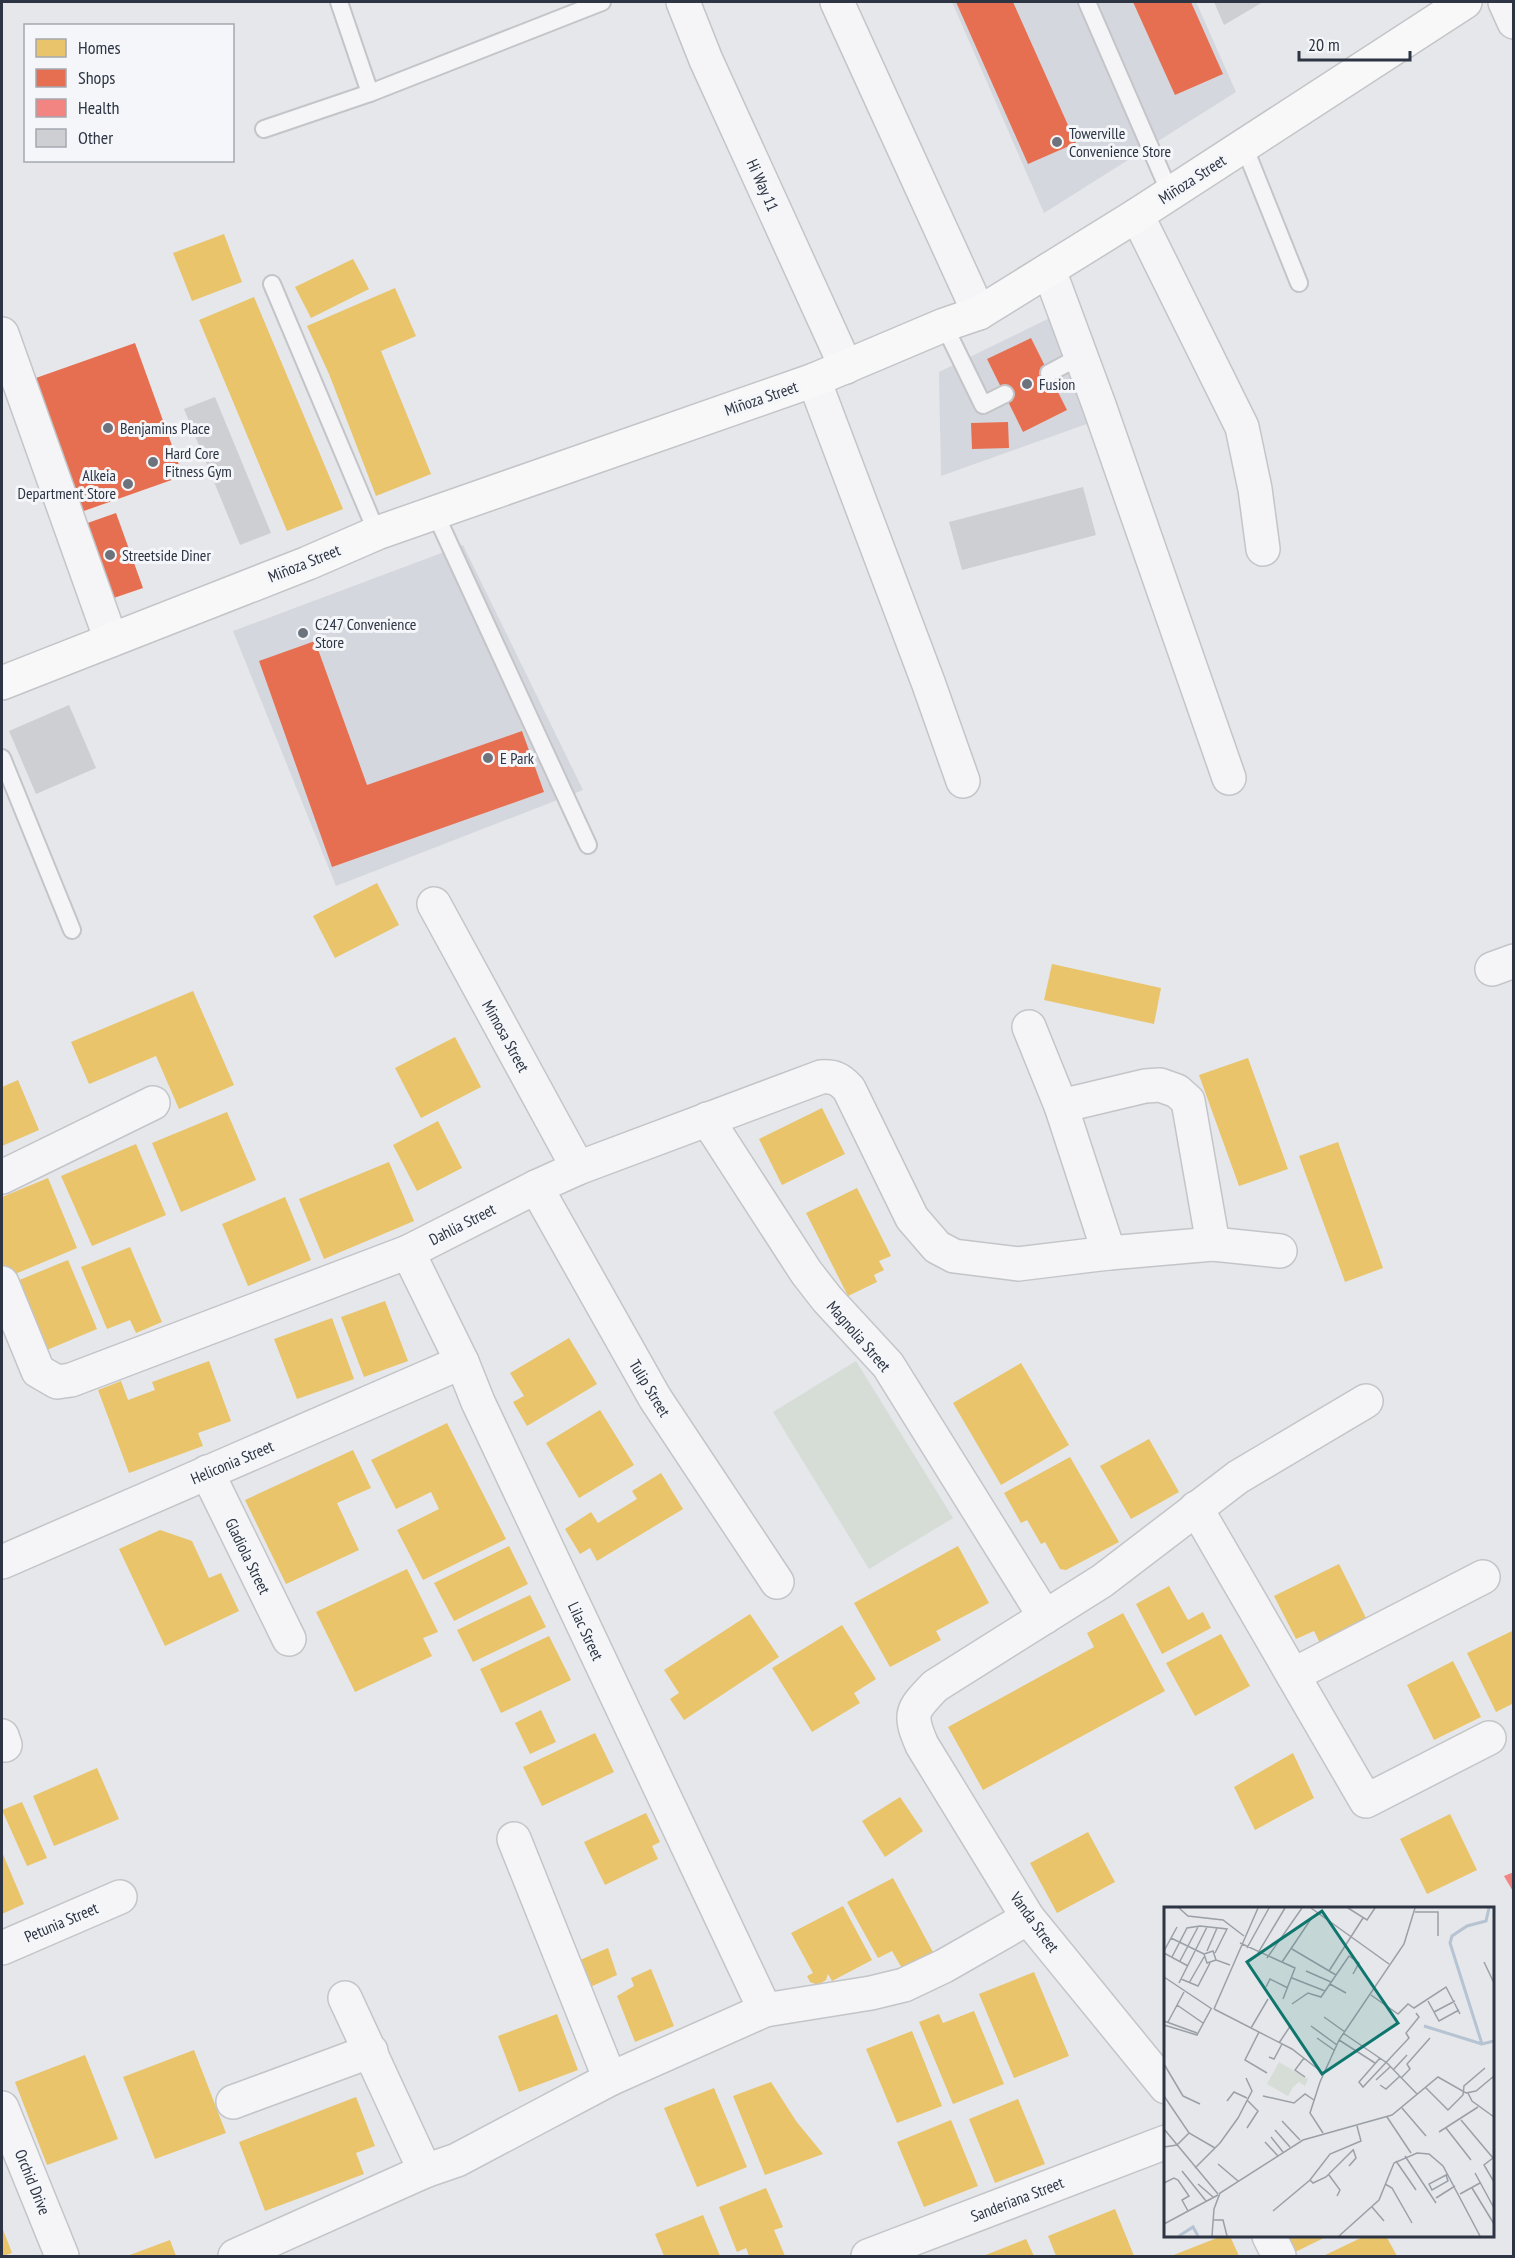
<svg xmlns="http://www.w3.org/2000/svg" width="1515" height="2258" viewBox="0 0 1515 2258" font-family="'PT Sans Narrow',sans-serif">
<style>
.built{fill:#d4d7dd}
.green{fill:#d6ddd6}
.homes{fill:#e9c46a}
.shops{fill:#e76f51}
.health{fill:#f28482}
.building{fill:#cecfd2}
.lines{fill:none;stroke-linecap:round;stroke-linejoin:round}
.service-casing{stroke:#c3c5c8;stroke-width:20}
.minor-casing{stroke:#c3c5c8;stroke-width:36}
.secondary-casing{stroke:#c3c5c8;stroke-width:36}
.service{stroke:#f5f5f7;stroke-width:16}
.minor{stroke:#f5f5f7;stroke-width:33}
.secondary{stroke:#f8f8f8;stroke-width:33}
.poi-dot{fill:#6d737d;stroke:#f4f6f9;stroke-width:2}
.labels{text-anchor:middle;dominant-baseline:central;stroke-width:6;stroke-linejoin:round;paint-order:stroke}
.poi-label{font-size:16px;fill:#2d3443;stroke:#f4f6f9;text-anchor:start}
.street-label{font-size:16px;fill:#2d3443;stroke:#f4f6f9}
.inset-river{fill:none;stroke:#b6c3d3;stroke-width:3}
.inset-road{fill:none;stroke:#9b9fa7;stroke-width:1.5}
.view{fill:#0f766e;fill-opacity:0.15;stroke:#0f766e;stroke-width:3}
.inset-edge{fill:none;stroke:#2d3443;stroke-width:3}
</style>
<rect width="100%" height="100%" fill="#e5e7ea"/>
<g class="built">
<polygon points="952,2 1196,2 1236,92 1044,213"/>
<polygon points="1058,314 1095,421 941,476 939,372"/>
<polygon points="463,545 583,790 336,886 233,631"/>
</g>
<polygon class="green" points="856,1361 953,1518 869,1569 773,1412"/>
<g class="homes">
<polygon points="224,234 242,282 192,301 173,253"/>
<polygon points="353,259 369,289 311,318 295,287"/>
<polygon points="395,288 416,336 381,351 431,474 376,496 329,374 307,326"/>
<polygon points="254,297 343,509 287,531 199,320"/>
<polygon points="377,883 399,925 335,958 313,916"/>
<polygon points="1052,964 1161,988 1154,1024 1044,1000"/>
<polygon points="193,991 234,1085 179,1109 156,1056 89,1084 71,1042"/>
<polygon points="455,1037 481,1087 421,1118 395,1068"/>
<polygon points="1248,1058 1288,1169 1239,1186 1199,1075"/>
<polygon points="18,1080 39,1130 2,1146 2,1087"/>
<polygon points="822,1108 845,1154 782,1185 759,1139"/>
<polygon points="227,1112 256,1180 181,1212 152,1143"/>
<polygon points="438,1121 462,1168 417,1191 393,1145"/>
<polygon points="1338,1142 1383,1268 1345,1282 1299,1156"/>
<polygon points="136,1144 166,1215 92,1246 61,1176"/>
<polygon points="389,1162 414,1221 324,1259 299,1199"/>
<polygon points="48,1178 77,1248 8,1277 2,1262 2,1197"/>
<polygon points="857,1188 891,1256 879,1261 884,1270 874,1275 877,1282 848,1296 806,1213"/>
<polygon points="285,1197 311,1260 248,1286 222,1224"/>
<polygon points="130,1247 162,1322 136,1333 130,1320 107,1329 81,1267"/>
<polygon points="68,1260 97,1329 42,1352 12,1283"/>
<polygon points="385,1301 408,1361 364,1377 341,1317"/>
<polygon points="332,1318 354,1379 297,1399 274,1339"/>
<polygon points="569,1338 597,1384 527,1426 513,1402 524,1396 510,1373"/>
<polygon points="209,1361 231,1421 198,1433 203,1446 129,1473 98,1390 121,1381 128,1400 155,1390 152,1382"/>
<polygon points="1021,1363 1069,1445 1001,1485 953,1403"/>
<polygon points="600,1410 634,1465 579,1498 546,1443"/>
<polygon points="447,1423 506,1539 423,1580 397,1530 439,1509 431,1492 396,1509 371,1460"/>
<polygon points="1149,1439 1179,1492 1131,1519 1100,1466"/>
<polygon points="353,1450 371,1488 337,1503 359,1550 286,1584 245,1500"/>
<polygon points="1070,1457 1119,1542 1066,1570 1060,1569 1045,1542 1041,1544 1027,1520 1021,1523 1004,1493"/>
<polygon points="661,1473 683,1509 597,1561 590,1548 580,1554 565,1529 591,1512 598,1523 637,1499 632,1491"/>
<polygon points="160,1530 192,1541 209,1578 221,1573 239,1611 165,1646 119,1549"/>
<polygon points="509,1546 528,1584 454,1621 434,1583"/>
<polygon points="958,1546 989,1603 936,1631 941,1640 890,1667 854,1603"/>
<polygon points="1339,1564 1372,1630 1325,1653 1314,1631 1296,1639 1274,1596"/>
<polygon points="407,1569 438,1632 423,1638 432,1656 355,1692 316,1612"/>
<polygon points="1169,1586 1188,1620 1203,1612 1211,1628 1162,1654 1136,1604"/>
<polygon points="530,1595 546,1627 473,1662 457,1630"/>
<polygon points="1123,1613 1165,1691 983,1790 948,1727 1094,1647 1087,1633"/>
<polygon points="750,1614 779,1657 684,1720 670,1699 679,1693 664,1670"/>
<polygon points="842,1625 876,1679 854,1693 860,1703 812,1732 772,1668"/>
<polygon points="1512,1631 1514,1635 1514,1703 1496,1712 1467,1653"/>
<polygon points="1221,1634 1250,1686 1195,1716 1166,1663"/>
<polygon points="549,1636 571,1680 501,1713 480,1669"/>
<polygon points="1453,1661 1481,1717 1434,1740 1407,1685"/>
<polygon points="541,1710 556,1742 530,1754 515,1723"/>
<polygon points="595,1733 614,1772 542,1806 523,1767"/>
<polygon points="1293,1753 1314,1798 1255,1830 1234,1787"/>
<polygon points="97,1768 119,1819 54,1846 33,1796"/>
<polygon points="900,1797 923,1831 885,1857 862,1821"/>
<polygon points="22,1802 47,1858 27,1866 2,1810"/>
<polygon points="646,1813 660,1842 652,1846 658,1859 605,1885 584,1842"/>
<polygon points="1450,1814 1477,1870 1427,1894 1400,1839"/>
<polygon points="1088,1832 1115,1882 1057,1913 1030,1863"/>
<polygon points="2,1852 24,1904 2,1914"/>
<polygon points="893,1878 934,1954 903,1970 892,1951 878,1958 847,1902"/>
<polygon points="843,1906 872,1960 832,1981 828,1974 826,1980 818,1985 810,1982 807,1976 813,1973 791,1933"/>
<polygon points="608,1948 617,1975 590,1987 580,1960"/>
<polygon points="651,1969 674,2026 635,2042 617,1996 634,1986 631,1978"/>
<polygon points="1034,1972 1069,2056 1014,2078 979,1994"/>
<polygon points="974,2011 1004,2084 953,2104 919,2022 939,2014 943,2023"/>
<polygon points="557,2014 578,2070 519,2092 498,2036"/>
<polygon points="912,2031 942,2106 897,2123 866,2049"/>
<polygon points="194,2050 226,2133 155,2159 123,2077"/>
<polygon points="85,2055 118,2139 47,2165 15,2082"/>
<polygon points="771,2082 796,2121 823,2154 765,2175 733,2096"/>
<polygon points="714,2088 747,2167 697,2187 664,2108"/>
<polygon points="356,2097 375,2146 356,2153 364,2174 265,2211 239,2142"/>
<polygon points="1018,2099 1045,2164 995,2183 969,2119"/>
<polygon points="951,2120 978,2186 924,2207 897,2142"/>
<polygon points="766,2188 783,2227 774,2230 785,2256 749,2256 746,2248 737,2252 719,2207"/>
<polygon points="1115,2209 1134,2256 1056,2256 1048,2236"/>
<polygon points="703,2215 720,2256 664,2256 655,2234"/>
<polygon points="2,2227 12,2253 3,2256 2,2256"/>
<polygon points="1222,2236 1230,2236 1239,2256 1171,2256"/>
<polygon points="1284,2236 1328,2236 1293,2253"/>
<polygon points="1365,2236 1386,2236 1397,2256 1323,2256"/>
<polygon points="1026,2239 1034,2256 983,2256"/>
<polygon points="170,2240 176,2256 127,2256"/>
</g>
<g class="shops">
<polygon points="956,2 1013,2 1076,143 1028,164"/>
<polygon points="1133,2 1191,2 1223,74 1175,95"/>
<polygon points="1031,338 1067,410 1023,432 987,359"/>
<polygon points="135,343 183,476 81,512 33,379"/>
<polygon points="1008,422 1009,448 972,449 971,423"/>
<polygon points="116,513 143,588 105,601 79,526"/>
<polygon points="315,641 367,785 522,731 544,792 332,867 259,661"/>
</g>
<polygon class="health" points="1514,1872 1514,1893 1504,1876"/>
<g class="building">
<polygon points="1214,2 1263,2 1224,25"/>
<polygon points="215,397 271,533 240,545 184,409"/>
<polygon points="1083,487 1096,535 962,570 949,522"/>
<polygon points="69,705 96,768 36,794 9,731"/>
</g>
<g class="lines">
<g class="service-casing">
<g id="service">
<polyline points="339,2 370,93"/>
<polyline points="1087,2 1170,193"/>
<polyline points="264,129 370,93 602,2"/>
<polyline points="1244,146 1299,283"/>
<polyline points="272,284 377,533"/>
<polyline points="944,325 983,405 1005,394"/>
<polyline points="1049,373 1081,356"/>
<polyline points="435,513 588,845"/>
<polyline points="2,758 72,930"/>
</g>
</g>
<g class="minor-casing">
<g id="minor">
<polyline points="683,2 706,60 846,367"/>
<polyline points="837,2 979,313"/>
<polyline points="1505,2 1514,22"/>
<polyline points="1137,215 1242,427 1255,489 1263,549"/>
<polyline points="1049,270 1099,405 1229,778"/>
<polyline points="2,334 111,640"/>
<polyline points="814,380 928,682 963,781"/>
<polyline points="434,904 578,1168"/>
<polyline points="1492,969 1514,961"/>
<polyline points="1029,1027 1061,1106 1109,1253"/>
<polyline points="1061,1106 1145,1086 1160,1085 1177,1091 1188,1101 1213,1244"/>
<polyline points="707,1119 806,1272 827,1299 888,1365 1045,1617"/>
<polyline points="2,1177 153,1103"/>
<polyline points="536,1187 655,1398 777,1582"/>
<polyline points="408,1252 462,1362 478,1402 765,2010"/>
<path d="M 2,1283 L 38,1371 L 57,1382 L 71,1380 L 408,1252 L 536,1187 L 578,1168 L 821,1077 C 834,1076 840,1079 849,1089 L 912,1218 L 937,1247 L 954,1256 L 1018,1264 L 1109,1253 L 1213,1244 L 1280,1251"/>
<polyline points="207,1472 289,1639"/>
<polyline points="1196,1508 1366,1801 1489,1738"/>
<polyline points="2,1562 462,1362"/>
<polyline points="1293,1675 1483,1577"/>
<polyline points="2,1736 5,1745"/>
<polyline points="514,1839 610,2079"/>
<polyline points="2,1948 120,1897"/>
<polyline points="345,1998 425,2171"/>
<path d="M 1166,2087 L 1028,1918 L 922,1745 C 908,1713 912,1710 935,1686 L 1102,1581 L 1238,1477 L 1366,1401"/>
<polyline points="233,2102 371,2051"/>
<polyline points="2,2108 62,2256"/>
<polyline points="1269,2236 1279,2256"/>
<polyline points="235,2256 425,2171 457,2160 610,2079 765,2010 871,1993 904,1985 944,1966 1028,1918"/>
<polyline points="868,2256 1166,2142"/>
</g>
</g>
<g class="secondary-casing">
<polyline id="secondary" points="2,683 308,563 377,533 814,380 944,325 979,313 1137,215 1465,2"/>
</g>
<use href="#service" class="service"/>
<use href="#minor" class="minor"/>
<use href="#secondary" class="secondary"/>
</g>
<g class="poi-dot">
<circle cx="1057" cy="142" r="6"/>
<circle cx="1027" cy="384" r="6"/>
<circle cx="108" cy="428" r="6"/>
<circle cx="153" cy="462" r="6"/>
<circle cx="128" cy="484" r="6"/>
<circle cx="110" cy="555" r="6"/>
<circle cx="303" cy="633" r="6"/>
<circle cx="488" cy="758" r="6"/>
</g>
<g class="labels">
<g class="poi-label">
<text x="1069" y="133">Towerville<tspan x="1069" dy="18">Convenience Store</tspan></text>
<text x="1039" y="384">Fusion</text>
<text x="120" y="428">Benjamins Place</text>
<text x="165" y="453">Hard Core<tspan x="165" dy="18">Fitness Gym</tspan></text>
<text x="116" y="475" text-anchor="end">Alkeia<tspan x="116" dy="18">Department Store</tspan></text>
<text x="122" y="555">Streetside Diner</text>
<text x="315" y="624">C247 Convenience<tspan x="315" dy="18">Store</tspan></text>
<text x="500" y="758">E Park</text>
</g>
<g class="street-label">
<text transform="translate(1192 179) rotate(-33)">Miñoza Street</text>
<text transform="translate(763 185) rotate(66)">Hi Way 11</text>
<text transform="translate(761 398) rotate(-19)">Miñoza Street</text>
<text transform="translate(304 563) rotate(-22)">Miñoza Street</text>
<text transform="translate(506 1036) rotate(61)">Mimosa Street</text>
<text transform="translate(462 1224) rotate(-27)">Dahlia Street</text>
<text transform="translate(859 1336) rotate(49)">Magnolia Street</text>
<text transform="translate(650 1388) rotate(59)">Tulip Street</text>
<text transform="translate(232 1462) rotate(-23)">Heliconia Street</text>
<text transform="translate(248 1556) rotate(64)">Gladiola Street</text>
<text transform="translate(586 1631) rotate(65)">Lilac Street</text>
<text transform="translate(61 1922) rotate(-23)">Petunia Street</text>
<text transform="translate(1035 1922) rotate(54)">Vanda Street</text>
<text transform="translate(33 2182) rotate(68)">Orchid Drive</text>
<text transform="translate(1017 2199) rotate(-21)">Sanderiana Street</text>
</g>
</g>
<g transform="translate(1164 1907)">
<rect width="330" height="330" fill="#e5e7ea"/>
<path d="M 115,155 L 144,172 L 141,179 L 135,175 L 129,180 L 124,189 L 103,177 Z" fill="#d6ddd6"/>
<path class="inset-river" d="M 325,1 L 322,14 L 303,19 L 288,29 L 286,36 L 318,137 L 330,134M 260,119 L 318,137M 15,329 L 29,320 L 34,329"/>
<path class="inset-road" d="M 15,1 L 24,9 L 59,13 L 80,29M 147,1 L 225,57M 184,1 L 203,13 L 211,1M 251,5 L 274,5 L 274,29M 7,31 L 40,47M 76,36 L 131,61 L 119,92M 83,41 L 105,1M 128,42 L 172,68M 0,44 L 13,20M 43,44 L 53,21M 0,46 L 24,59M 94,46 L 121,1M 8,50 L 23,21 L 36,19 L 63,22 L 51,46M 103,51 L 138,1M 52,53 L 43,56 L 40,47 L 49,44 L 52,53 L 66,58M 16,54 L 34,20M 118,55 L 147,12M 320,55 L 330,76M 142,64 L 167,75M 165,64 L 199,11M 0,70 L 48,102M 128,71 L 161,84M 17,72 L 34,79 L 46,56M 15,76 L 43,20M 25,76 L 40,50M 166,77 L 182,86M 102,80 L 106,72 L 124,81M 207,88 L 234,107 L 244,97 L 250,101 L 282,80 L 296,107M 264,94 L 275,114 L 295,103M 128,97 L 144,86 L 157,90 L 185,49 L 195,56 L 189,67M 13,98 L 39,116M 50,102 L 128,142 L 159,166M 50,102 L 94,1M 270,105 L 291,94M 160,110 L 181,125M 0,114 L 33,126M 4,115 L 20,85M 0,118 L 33,128 L 47,102M 147,119 L 173,138M 87,121 L 104,92M 95,125 L 81,153 L 103,166M 179,126 L 223,156 L 253,187M 153,131 L 170,143M 175,133 L 211,156M 115,136 L 127,118M 105,150 L 110,152 L 118,137M 140,151 L 131,163 L 141,170M 216,151 L 195,175 L 199,180 L 245,131 L 242,126 L 255,110 L 252,106M 0,157 L 19,189M 229,163 L 243,148M 237,171 L 246,162 L 243,157 L 266,131M 212,173 L 226,160M 216,178 L 222,182 L 236,169M 261,180 L 284,203 L 299,188 L 300,179 L 321,161M 304,186 L 308,194 L 330,210M 0,189 L 25,226 L 51,241M 19,189 L 36,197M 99,189 L 130,196 L 141,187 L 150,193M 63,194 L 70,185 L 83,191M 238,201 L 262,229M 223,210 L 247,246M 297,213 L 329,251M 118,214 L 136,233M 83,221 L 94,204 L 83,193M 282,221 L 307,253M 0,222 L 54,287M 111,223 L 126,240M 275,225 L 314,200M 159,226 L 146,206 L 156,175 L 175,133 L 240,37 L 251,1M 107,230 L 119,245M 101,235 L 114,249M 0,240 L 13,238 L 25,226M 241,249 L 272,296M 329,251 L 320,258 L 330,275M 232,254 L 252,283M 54,257 L 74,274M 185,259 L 192,251 L 189,242M 31,261 L 56,236 L 74,211 L 88,184 L 82,171M 18,264 L 42,294M 311,266 L 330,301M 165,268 L 176,283 L 173,289M 282,268 L 284,274 L 268,283 L 265,277 L 284,267M 146,273 L 149,276 L 162,270 L 189,243M 0,276 L 10,271 L 14,273 L 25,289 L 18,293 L 24,304M 34,277 L 49,290M 221,277 L 228,281 L 248,316M 308,281 L 330,317M 296,287 L 316,276M 272,291 L 291,279M 208,300 L 220,314M 109,304 L 146,273 L 166,247 L 197,234 L 193,219M 50,313 L 59,313 L 63,329M 0,317 L 54,288M 48,329 L 50,302 L 56,286 L 139,233 L 228,208 L 274,170 L 302,186 L 312,184 L 330,169M 175,329 L 215,293 L 230,256 L 253,246 L 265,247 L 279,259 L 316,329"/>
<path class="view" d="M 158,4 L 234,116 L 158,167 L 83,55 Z"/>
<rect width="330" height="330" class="inset-edge"/>
</g>
<rect width="1515" height="2258" fill="none" stroke="#2d3443" stroke-width="6"/>
<rect x="24" y="24" width="210" height="138" fill="#f4f6f9" stroke="#a4a8b0" stroke-width="1.5"/>
<rect x="36" y="39" width="30" height="18" fill="#e9c46a" stroke="#a4a8b0" stroke-width="1.5"/>
<text x="78" y="54" font-size="18" fill="#2d3443">Homes</text>
<rect x="36" y="69" width="30" height="18" fill="#e76f51" stroke="#a4a8b0" stroke-width="1.5"/>
<text x="78" y="84" font-size="18" fill="#2d3443">Shops</text>
<rect x="36" y="99" width="30" height="18" fill="#f28482" stroke="#a4a8b0" stroke-width="1.5"/>
<text x="78" y="114" font-size="18" fill="#2d3443">Health</text>
<rect x="36" y="129" width="30" height="18" fill="#cecfd2" stroke="#a4a8b0" stroke-width="1.5"/>
<text x="78" y="144" font-size="18" fill="#2d3443">Other</text>
<path d="M1299 51v9h111v-9" fill="none" stroke="#2d3443" stroke-width="3"/>
<text x="1308" y="51" font-size="18" fill="#2d3443" stroke="#f4f6f9" stroke-width="4.5" paint-order="stroke">20 m</text>
</svg>
